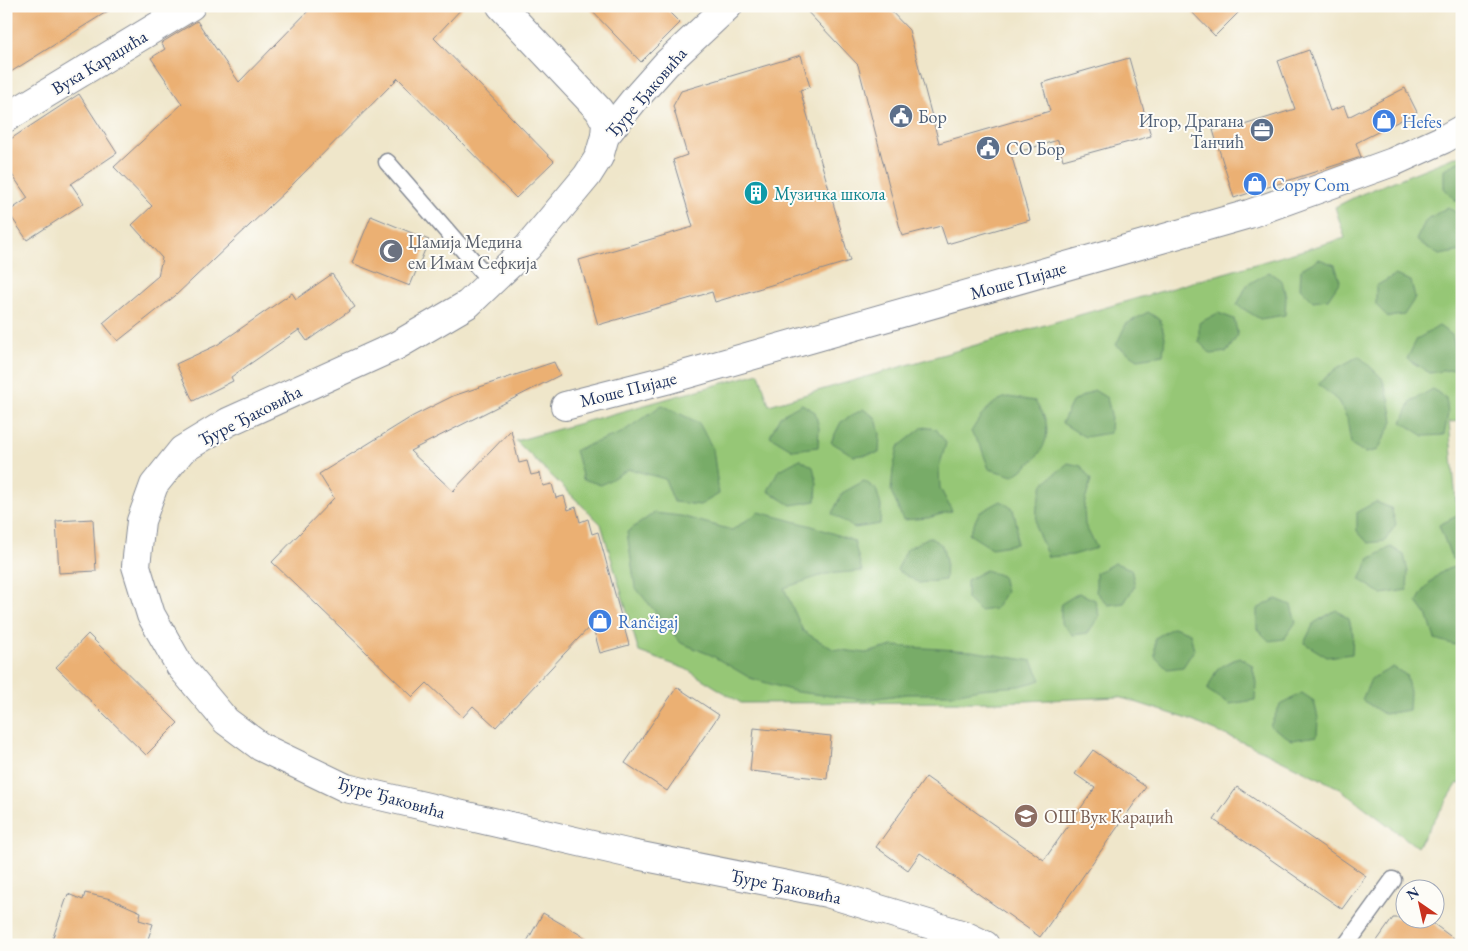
<svg xmlns="http://www.w3.org/2000/svg" width="1468" height="951" viewBox="0 0 1468 951" font-family="'EB Garamond',serif">
<style>
.green{fill:#96c776;stroke:#587b6a}
.forest{fill:#78ac67;stroke:#4a6e62}
.building{fill:#ebb073}
.lines{fill:none;stroke-linecap:round;stroke-linejoin:round}
.lane-casing{stroke:#858a94;stroke-width:19}
.street-casing{stroke:#858a94;stroke-width:30}
.lane{stroke:#fff;stroke-width:16}
.street{stroke:#fff;stroke-width:28}
.labels{text-anchor:middle;dominant-baseline:central;stroke-width:4;stroke-linejoin:round;paint-order:stroke}
.street-label{font-size:18px;fill:#1b2f5e;stroke:#fdfcf7}
.service-label{font-size:18px;fill:#4e5e75;stroke:#fdfcf7;text-anchor:start}
.shop-label{font-size:18px;fill:#366cbe;stroke:#fdfcf7;text-anchor:start}
.culture-label{font-size:18px;fill:#0d838f;stroke:#fdfcf7;text-anchor:start}
.worship-label{font-size:18px;fill:#5b616d;stroke:#fdfcf7;text-anchor:start}
.education-label{font-size:18px;fill:#785e54;stroke:#fdfcf7;text-anchor:start}
</style>
<rect width="100%" height="100%" fill="#fdfcf7"/>
<filter id="ink" filterUnits="userSpaceOnUse"><feTurbulence type="fractalNoise" baseFrequency=".02" numOctaves="2"/><feDisplacementMap in="SourceGraphic" scale="10" xChannelSelector="R" yChannelSelector="G"/><feConvolveMatrix kernelMatrix="1 2 1 2 8 2 1 2 1" color-interpolation-filters="sRGB"/></filter>
<filter id="wash" filterUnits="userSpaceOnUse"><feTurbulence type="fractalNoise" baseFrequency=".0096" numOctaves="4" result="noise"/><feDisplacementMap in="SourceGraphic" scale="20" xChannelSelector="R" yChannelSelector="G"/><feGaussianBlur stdDeviation="1.12" result="paint"/><feColorMatrix in="noise" values="0 0 0 0 0 0 0 0 0 0 0 0 0 0 0 0 0 1.4 0 .05"/><feComposite in="paint" operator="in"/></filter>
<g filter="url(#wash)">
<rect width="100%" height="100%" fill="#efe6ca"/>
<polygon class="green" points="1462,154 1462,421 1449,422 1457,512 1462,512 1462,785 1458,783 1417,847 1339,788 1263,751 1185,718 1119,697 1001,702 741,703 686,669 639,652 601,524 516,441 759,373 769,405 1345,238 1335,207 1359,195"/>
<g class="forest">
<polygon points="1462,160 1462,200 1456,201 1444,188 1444,169"/>
<polygon points="1448,207 1461,216 1462,251 1439,255 1416,240 1426,220"/>
<polygon points="1319,259 1335,265 1340,281 1328,299 1313,301 1300,288 1301,269"/>
<polygon points="1269,272 1282,281 1286,297 1285,315 1260,319 1237,305 1247,285"/>
<polygon points="1395,275 1411,281 1415,298 1404,315 1388,317 1376,305 1376,286"/>
<polygon points="1148,312 1160,320 1165,337 1163,355 1138,359 1116,345 1126,324"/>
<polygon points="1218,313 1234,319 1238,335 1227,352 1211,354 1199,342 1199,323"/>
<polygon points="1439,326 1452,335 1456,351 1455,369 1430,373 1407,359 1417,339"/>
<polygon points="1359,356 1382,378 1389,398 1393,421 1378,450 1365,453 1351,444 1347,418 1338,401 1318,384 1337,368"/>
<polygon points="1433,389 1446,398 1448,414 1444,435 1424,436 1402,422 1411,401"/>
<polygon points="1094,390 1107,398 1111,414 1110,433 1085,437 1062,423 1072,402"/>
<path d="M 1008,397 L 1035,401 C 1038,407 1045,416 1046,422 C 1051,448 1032,464 1013,476 L 989,469 L 981,447 L 971,432 C 979,418 991,400 1008,397 Z"/>
<polygon points="802,404 815,412 819,428 818,447 793,450 770,436 780,416"/>
<polygon points="662,405 699,423 713,449 719,494 700,505 674,502 665,479 629,469 601,485 583,479 575,450 621,433"/>
<polygon points="863,409 876,418 880,434 879,453 854,456 831,442 841,422"/>
<polygon points="923,427 936,429 946,443 939,468 940,488 952,511 928,518 903,520 891,491 893,470 898,447"/>
<polygon points="800,459 813,467 817,483 816,501 791,505 768,491 778,471"/>
<polygon points="1068,463 1081,466 1091,480 1084,505 1085,525 1097,548 1073,555 1048,557 1036,528 1037,506 1043,484"/>
<polygon points="864,481 876,489 881,506 880,524 855,528 832,514 842,493"/>
<polygon points="1001,501 1013,509 1017,526 1016,544 991,548 969,534 979,513"/>
<polygon points="1376,502 1391,508 1396,524 1385,541 1368,543 1357,531 1357,512"/>
<polygon points="759,512 812,526 854,541 862,571 826,574 784,588 803,631 833,649 866,653 893,646 972,651 1032,661 1041,680 1020,686 979,689 955,694 906,694 865,700 797,692 750,678 711,655 681,643 635,587 627,532 654,513 681,516 732,530"/>
<polygon points="1459,515 1462,516 1462,558 1452,559 1439,525"/>
<polygon points="929,537 942,545 946,561 945,580 919,583 897,570 907,549"/>
<polygon points="1391,547 1404,555 1408,572 1407,590 1382,594 1360,580 1369,559"/>
<polygon points="1115,563 1131,569 1135,586 1124,603 1108,605 1096,592 1096,573"/>
<path d="M 1454,567 L 1462,568 L 1462,644 L 1459,646 L 1435,639 L 1428,617 L 1417,602 C 1425,587 1437,571 1454,567 Z"/>
<polygon points="986,570 1002,576 1006,592 995,609 979,611 967,599 967,580"/>
<polygon points="1079,593 1095,600 1099,616 1088,633 1073,635 1061,623 1061,604"/>
<polygon points="1276,599 1291,605 1296,622 1284,639 1269,641 1257,629 1257,609"/>
<polygon points="1336,610 1349,619 1353,635 1352,654 1327,657 1304,643 1314,623"/>
<polygon points="1174,627 1190,633 1194,650 1183,667 1167,669 1155,657 1155,638"/>
<polygon points="1239,657 1252,665 1256,682 1255,700 1230,704 1207,690 1217,669"/>
<polygon points="1393,667 1406,675 1410,692 1409,710 1384,714 1362,700 1371,679"/>
<polygon points="1302,693 1314,701 1318,718 1317,736 1292,740 1270,726 1280,705"/>
</g>
<g id="blocks">
<g class="building">
<polygon points="6,6 116,6 6,75"/>
<polygon points="313,6 464,6 434,38 554,161 516,198 398,78 287,190 175,296 118,341 103,323 158,276 162,258 132,225 152,206 114,167 182,104 151,58 165,49 161,43 197,21 239,82"/>
<polygon points="587,6 663,6 680,23 641,62"/>
<polygon points="802,6 886,6 909,30 939,143 1050,111 1042,83 1129,58 1151,136 1063,160 1058,140 1011,154 1030,220 947,244 941,226 902,236 858,65"/>
<polygon points="1186,6 1245,6 1215,36"/>
<polygon points="1309,50 1330,111 1344,106 1348,117 1405,88 1417,112 1356,143 1361,157 1234,198 1213,130 1243,121 1244,125 1295,109 1278,61"/>
<polygon points="801,55 810,87 800,90 850,261 715,302 712,292 598,325 579,260 693,227 673,160 687,155 673,106 681,91"/>
<polygon points="79,94 117,153 71,184 84,203 27,240 8,212 28,198 6,166 6,142"/>
<polygon points="371,216 429,240 410,286 352,263"/>
<polygon points="332,274 355,307 307,341 299,330 231,377 233,381 193,401 176,364 217,345 292,293 296,299"/>
<polygon points="554,362 560,375 410,451 453,491 511,430 519,463 527,461 531,475 540,473 543,486 552,484 556,498 564,496 568,510 576,507 580,522 588,519 592,534 598,532 629,645 600,653 592,624 496,727 473,706 463,717 427,683 413,697 272,562 334,498 319,474 413,416 453,396"/>
<polygon points="93,519 96,571 59,573 56,521"/>
<polygon points="88,634 178,723 146,755 56,667"/>
<polygon points="677,687 719,715 667,791 625,763"/>
<polygon points="754,728 831,736 827,779 750,771"/>
<polygon points="1093,750 1146,787 1040,937 920,853 908,870 876,847 926,777 1044,860 1095,788 1075,774"/>
<polygon points="1237,787 1366,876 1342,909 1214,820"/>
<polygon points="85,893 111,899 141,912 139,920 153,924 146,945 67,945 52,940 68,894 83,900"/>
<polygon points="543,913 598,945 525,945"/>
<polygon points="1393,918 1426,918 1462,945 1374,945"/>
</g>
</g>
</g>
<g filter="url(#ink)">
<use href="#blocks" fill-opacity="0" stroke="#858a94" stroke-width="1"/>
<g class="lines">
<g class="lane-casing">
<g id="lane">
<polyline points="387,162 492,283"/>
<polyline points="1346,945 1393,880"/>
</g>
</g>
<g class="street-casing">
<g id="street">
<polyline points="501,6 599,110 606,123 605,136"/>
<polyline points="728,6 666,64 634,100 605,136 599,157 587,176 528,247 468,304 396,346 228,422 182,450 154,485 141,521 136,566 151,615 180,666 226,721 261,747 346,788 631,854 827,893 964,935 985,945"/>
<polyline points="6,118 191,6"/>
<polyline points="565,406 666,380 1249,214 1393,162 1444,139 1462,129"/>
</g>
</g>
<use href="#lane" class="lane"/>
<use href="#street" class="street"/>
</g>
</g>
<defs>
<g id="civic-disc" transform="scale(1.25)"><circle r="9.5" fill="#5c6f8a" stroke="#fdfcf7"/><path d="M-.6-6.5H3V-4.5H.6V-3L4-1V1h2V6H-6V1h2V-1L-.6-3ZM-1.2 2.5V6h2.4V2.5Z" fill="#fff"/></g>
<g id="shop-disc" transform="scale(1.25)"><circle r="9.5" fill="#3f7fe0" stroke="#fdfcf7"/><path d="M-5-2.5h2.3a2.7 3.5 0 0 1 5.4 0H5L5.5 6h-11ZM-1.5-2.5h3a1.5 2.3 0 0 0-3 0Z" fill="#fff"/></g>
<g id="office-disc" transform="scale(1.25)"><circle r="9.5" fill="#5c6f8a" stroke="#fdfcf7"/><path d="M-6-3h4V-5.5h4V-3h4V5H-6ZM-1-4.5V-3h2v-1.5ZM-6 0V1H6V0Z" fill="#fff"/></g>
<g id="building-disc" transform="scale(1.25)"><circle r="9.5" fill="#0f9aa8" stroke="#fdfcf7"/><path d="M-4-6H4V6H1V3H-1V6H-4ZM-2.5-4.3h1.7v1.8h-1.7ZM.8-4.3h1.7v1.8H.8ZM-2.5-1h1.7V.8h-1.7ZM.8-1h1.7V.8H.8Z" fill="#fff"/></g>
<g id="mosque-disc" transform="scale(1.25)"><circle r="9.5" fill="#6b7280" stroke="#fdfcf7"/><path d="M3.5-4.9A6 6 0 1 0 3.5 4.9A5 5 0 1 1 3.5-4.9Z" fill="#fff"/></g>
<g id="school-disc" transform="scale(1.25)"><circle r="9.5" fill="#8d6e63" stroke="#fdfcf7"/><path d="M0-5L7-2L0 1L-7-2ZM-4 1L0 2.5L4 1V4Q0 6-4 4Z" fill="#fff"/></g>
</defs>
<g fill-rule="evenodd">
<use href="#civic-disc" x="901" y="116"/>
<use href="#shop-disc" x="1384" y="121"/>
<use href="#office-disc" x="1262" y="130"/>
<use href="#civic-disc" x="988" y="148"/>
<use href="#shop-disc" x="1255" y="184"/>
<use href="#building-disc" x="756" y="193"/>
<use href="#mosque-disc" x="391" y="251"/>
<use href="#shop-disc" x="600" y="621"/>
<use href="#school-disc" x="1026" y="816"/>
</g>
<g class="labels">
<g class="street-label">
<text transform="translate(99 62) rotate(-31)">Вука Караџића</text>
<text transform="translate(646 92) rotate(-49)">Ђуре Ђаковића</text>
<text transform="translate(1018 280) rotate(-16)">Моше Пијаде</text>
<text transform="translate(628 389) rotate(-14)">Моше Пијаде</text>
<text transform="translate(250 415) rotate(-27)">Ђуре Ђаковића</text>
<text transform="translate(391 797) rotate(16)">Ђуре Ђаковића</text>
<text transform="translate(786 886) rotate(12)">Ђуре Ђаковића</text>
</g>
<g class="service-label">
<text x="918" y="116">Бор</text>
<text x="1244" y="120" text-anchor="end">Игор, Драгана<tspan x="1244" dy="21">Танчић</tspan></text>
<text x="1006" y="148">СО Бор</text>
</g>
<g class="shop-label">
<text x="1402" y="121">Hefes</text>
<text x="1272" y="184">Copy Com</text>
<text x="618" y="621">Rančigaj</text>
</g>
<g class="culture-label">
<text x="774" y="193">Музичка школа</text>
</g>
<g class="worship-label">
<text x="408" y="241">Џамија Медина<tspan x="408" dy="21">ем Имам Сефкија</tspan></text>
</g>
<g class="education-label">
<text x="1044" y="816">ОШ Вук Караџић</text>
</g>
</g>
<rect width="1468" height="951" fill="none" stroke="#fdfcf7" stroke-width="25"/>
<g transform="translate(1420 904) rotate(326)"><circle r="24" fill="#fdfcf7" stroke="#a3aaba"/>
<path d="M0-4L9 19L0 12L-9 19Z" fill="#c8321e"/>
<text y="-8" font-size="14" font-weight="bold" text-anchor="middle" fill="#1b2f5e">N</text>
</g>
</svg>
